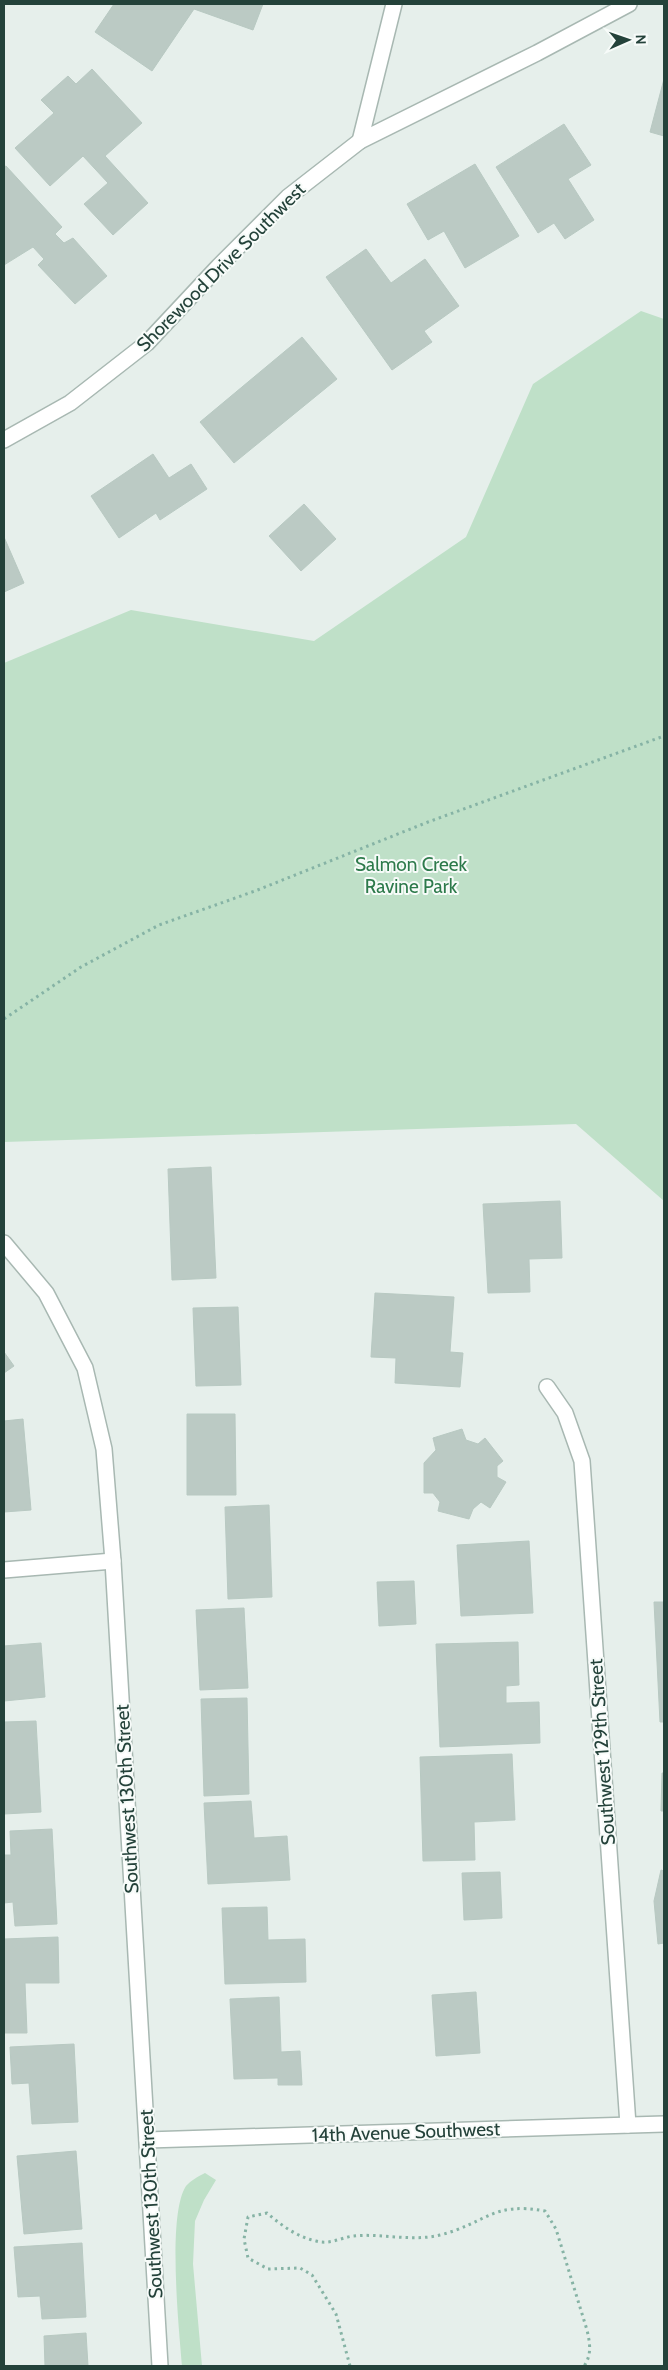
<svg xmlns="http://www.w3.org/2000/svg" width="668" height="2370" viewBox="0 0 668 2370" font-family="Cabin,sans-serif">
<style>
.green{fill:#bfe0c8}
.building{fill:#bbcac4;stroke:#b8c9c2}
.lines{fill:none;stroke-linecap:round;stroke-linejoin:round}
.minor-casing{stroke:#a8b8b2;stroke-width:18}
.path{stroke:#86b3a5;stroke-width:3;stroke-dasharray:2.5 4;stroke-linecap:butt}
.minor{stroke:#fff;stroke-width:15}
.labels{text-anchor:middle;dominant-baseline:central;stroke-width:4;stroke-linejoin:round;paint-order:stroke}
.street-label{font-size:19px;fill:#24423a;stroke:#f7fbf9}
.park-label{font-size:19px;fill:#2d7a4b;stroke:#f7fbf9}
</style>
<rect width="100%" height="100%" fill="#e6efeb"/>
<g class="green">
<polygon points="641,311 664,319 664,1201 576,1124 4,1142 4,663 131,610 314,641 466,537 533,384"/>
<path d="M 205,2173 L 216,2180 L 204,2200 L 195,2221 L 193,2264 L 202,2366 L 182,2366 C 179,2328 167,2215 186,2186 C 190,2181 199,2176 205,2173 Z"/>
</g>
<g class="building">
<polygon points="114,4 263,4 253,30 194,9 152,71 95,32"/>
<polygon points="92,69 142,123 105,156 148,203 113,235 84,204 108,183 83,156 50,186 15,148 54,113 41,100 68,76 76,84"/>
<polygon points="664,79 664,136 650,132"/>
<polygon points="564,124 591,165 568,179 594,220 565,239 554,223 538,233 496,167"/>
<polygon points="475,164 519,236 465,268 444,231 428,240 407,204"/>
<polygon points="6,166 62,227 55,234 64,243 73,238 107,276 75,304 38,265 44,259 33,247 4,265 4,167"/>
<polygon points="366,249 391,283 425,259 459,306 424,331 432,342 392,370 326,277"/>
<polygon points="302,337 337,379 234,463 200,422"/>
<polygon points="153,454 169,478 191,464 207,489 160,520 156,513 119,538 91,496"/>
<polygon points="304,504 336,539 301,571 269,536"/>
<polygon points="4,537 24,583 4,592"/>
<polygon points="211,1167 216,1278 172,1280 168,1169"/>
<polygon points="560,1201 562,1258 529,1259 530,1292 488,1293 483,1204"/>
<polygon points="375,1293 454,1297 450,1352 463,1353 460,1387 395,1383 396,1358 371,1357"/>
<polygon points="238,1307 241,1385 196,1386 193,1308"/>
<polygon points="4,1352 14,1366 4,1373"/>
<polygon points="187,1414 235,1414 236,1495 187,1495"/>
<polygon points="23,1419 31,1510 4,1512 4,1421"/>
<polygon points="462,1429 466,1440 478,1444 485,1438 503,1461 497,1466 497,1477 506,1482 490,1508 481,1502 473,1509 469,1519 438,1511 440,1502 433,1493 424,1493 424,1463 436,1450 433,1438"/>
<polygon points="269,1505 272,1597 228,1599 225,1507"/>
<polygon points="529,1541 533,1613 461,1616 457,1545"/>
<polygon points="414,1581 416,1624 379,1626 377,1582"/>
<polygon points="654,1602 664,1602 664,1722 660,1722"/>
<polygon points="244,1608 248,1688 200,1690 196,1610"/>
<polygon points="518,1642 519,1685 506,1686 506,1703 539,1702 540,1743 440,1747 436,1644"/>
<polygon points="41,1643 45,1697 4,1701 4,1646"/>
<polygon points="247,1698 249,1794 204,1796 201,1699"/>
<polygon points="36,1721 41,1812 4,1814 4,1722"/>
<polygon points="512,1754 515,1820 474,1822 475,1860 423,1861 420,1757"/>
<polygon points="662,1773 664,1773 664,1811 661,1811"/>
<polygon points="251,1801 254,1838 287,1836 290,1880 208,1884 204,1803"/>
<polygon points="52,1829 57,1924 15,1926 13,1902 4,1903 4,1855 11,1855 10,1831"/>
<polygon points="661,1870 664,1871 664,1943 658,1944 654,1901"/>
<polygon points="500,1872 502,1918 464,1920 462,1873"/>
<polygon points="267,1907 268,1940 305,1939 306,1982 225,1984 222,1908"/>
<polygon points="58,1937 59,1983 25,1983 27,2033 4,2033 4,1939"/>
<polygon points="476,1992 480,2053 436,2056 432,1995"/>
<polygon points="279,1997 281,2052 300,2051 302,2085 278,2085 278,2078 234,2079 230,1999"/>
<polygon points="74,2044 78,2122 32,2124 29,2083 12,2084 10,2047"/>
<polygon points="76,2151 82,2229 24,2234 17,2156"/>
<polygon points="82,2243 86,2317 42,2319 40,2296 18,2297 14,2247"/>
<polygon points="86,2333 88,2366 45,2366 44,2336"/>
</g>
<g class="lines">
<g class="minor-casing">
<g id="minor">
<polyline points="360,141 394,4"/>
<polyline points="4,440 70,403 147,343 219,266 288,197 360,141 537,53 629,4"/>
<polyline points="4,1243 46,1293 85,1368 104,1449 113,1561 160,2366"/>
<polyline points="547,1387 565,1413 582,1461 628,2125"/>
<polyline points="4,1570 113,1561"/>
<polyline points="147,2140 664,2124"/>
</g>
</g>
<g class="path">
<polyline points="4,1019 81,967 159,925 255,891 428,822 664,736"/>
<path d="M 350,2366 L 336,2314 L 312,2275 L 300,2268 L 268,2269 L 248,2258 L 244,2239 L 248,2217 L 267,2213 C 281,2225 297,2237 316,2241 C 329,2245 340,2238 353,2236 C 381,2233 412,2242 440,2235 C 485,2224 492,2201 545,2211 L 556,2229 L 587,2330 C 590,2343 592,2355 584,2366"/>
</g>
<use href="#minor" class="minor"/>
</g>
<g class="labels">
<g class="street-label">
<text transform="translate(221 267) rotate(-45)">Shorewood Drive Southwest</text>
<text transform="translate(602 1752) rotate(-94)">Southwest 129th Street</text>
<text transform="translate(127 1799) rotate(-93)">Southwest 130th Street</text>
<text transform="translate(406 2132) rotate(-2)">14th Avenue Southwest</text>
<text transform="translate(151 2204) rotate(-93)">Southwest 130th Street</text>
</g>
<g class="park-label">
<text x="411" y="864">Salmon Creek<tspan x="411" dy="22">Ravine Park</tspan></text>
</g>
</g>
<rect width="668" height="2370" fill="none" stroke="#24423a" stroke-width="10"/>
<g transform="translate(628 40) rotate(88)" stroke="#f7fbf9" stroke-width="4" paint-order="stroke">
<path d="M0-4L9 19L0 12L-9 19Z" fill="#24423a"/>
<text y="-8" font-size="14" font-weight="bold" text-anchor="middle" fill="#24423a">N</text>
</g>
</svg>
